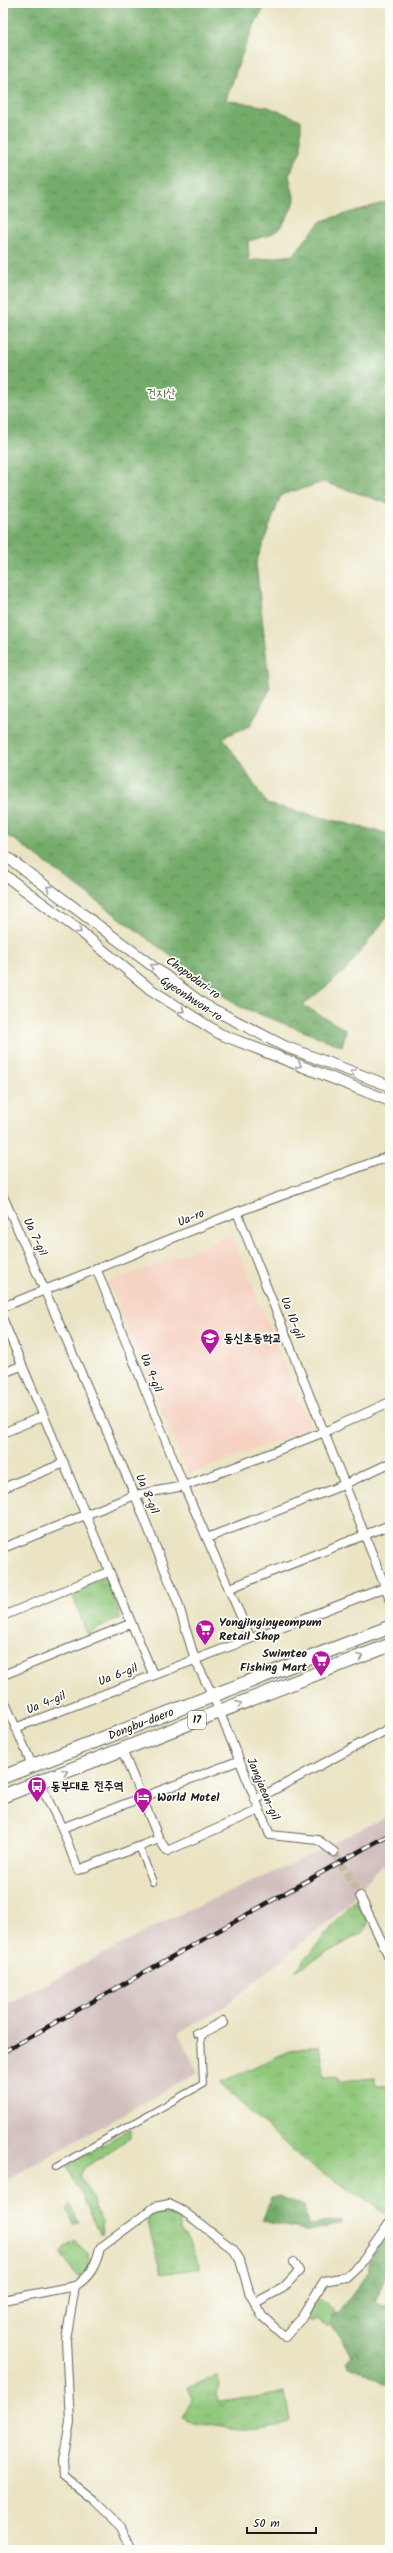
<svg xmlns="http://www.w3.org/2000/svg" width="393" height="2553" viewBox="0 0 393 2553" font-family="Kalam,'Poor Story',sans-serif">
<style>
.built{fill:#f6d2c3}
.railway{fill:#d1bfbd}
.grass{fill:url(#grass-tufts);stroke:#56724c}
.forest{fill:url(#forest-crowns);stroke:#486444}
.lines{fill:none;stroke-linecap:round;stroke-linejoin:round}
.minor-tunnel{stroke:#c1bca2;stroke-width:8;stroke-dasharray:8 4;stroke-linecap:butt}
.pedestrian-casing{stroke:#646257;stroke-width:8}
.minor-casing{stroke:#646257;stroke-width:10}
.tertiary-casing{stroke:#646257;stroke-width:12}
.primary-casing{stroke:#646257;stroke-width:15}
.pedestrian{stroke:#fff;stroke-width:6}
.minor{stroke:#fff;stroke-width:8}
.tertiary{stroke:#fff;stroke-width:10}
.primary{stroke:#fff;stroke-width:13}
.rail-casing{stroke:#1c1c1c;stroke-width:4.5}
.rail{stroke:#fdfcf7;stroke-width:3;stroke-dasharray:9;stroke-linecap:butt}
.oneway{stroke:#999}
.labels{text-anchor:middle;dominant-baseline:central;stroke-width:3.5;stroke-linejoin:round;paint-order:stroke}
.shield{fill:#fdfcf7;stroke:#605f5e;stroke-width:1}
.shield-label{font-size:11px;font-weight:bold;fill:#1c1c1c}
.park-label{font-size:12px;fill:#4b6142;stroke:#fdfcf7}
.street-label{font-size:12px;fill:#1c1c1c;stroke:#fdfcf7}
.poi-label{font-size:12px;font-weight:bold;fill:#1c1c1c;stroke:#fdfcf7;text-anchor:start}
</style>
<defs>
<pattern id="grass-tufts" width="24" height="20" patternUnits="userSpaceOnUse"><rect width="24" height="20" fill="#91c87b"/><path d="M3 7l-1-3M5 7V3M7 7l1-3M15 17l-1-3M17 17v-4M19 17l1-3" fill="none" stroke="#7cab6a"/></pattern>
<pattern id="forest-crowns" width="20" height="18" patternUnits="userSpaceOnUse"><rect width="20" height="18" fill="#74ac6b"/><path d="M2 6a3 3 0 1 1 6 0M12 15a3 3 0 1 1 6 0" fill="none" stroke="#5e8b57"/></pattern>
</defs>
<rect width="100%" height="100%" fill="#fdfcf7"/>
<filter id="ink" filterUnits="userSpaceOnUse"><feTurbulence type="fractalNoise" baseFrequency=".025" numOctaves="2"/><feDisplacementMap in="SourceGraphic" scale="8" xChannelSelector="R" yChannelSelector="G"/><feConvolveMatrix kernelMatrix="1 2 1 2 8 2 1 2 1" color-interpolation-filters="sRGB"/></filter>
<filter id="wash" filterUnits="userSpaceOnUse"><feTurbulence type="fractalNoise" baseFrequency=".012" numOctaves="4" result="noise"/><feDisplacementMap in="SourceGraphic" scale="16" xChannelSelector="R" yChannelSelector="G"/><feGaussianBlur stdDeviation="0.9" result="paint"/><feColorMatrix in="noise" values="0 0 0 0 0 0 0 0 0 0 0 0 0 0 0 0 0 1.4 0 .05"/><feComposite in="paint" operator="in"/></filter>
<g filter="url(#wash)">
<rect width="100%" height="100%" fill="#eae4c4"/>
<polygon class="built" points="232,1235 310,1428 189,1475 108,1283"/>
<polygon class="railway" points="390,1815 390,1860 374,1872 345,1908 225,2006 178,2033 198,2072 3,2182 3,2006 172,1918 285,1867"/>
<g class="grass">
<polygon points="106,1577 121,1618 87,1634 71,1591"/>
<polygon points="355,1900 368,1922 365,1931 295,1971"/>
<polygon points="319,2045 324,2077 338,2076 339,2081 375,2078 375,2084 390,2087 388,2215 303,2160 221,2085 221,2082 289,2051"/>
<polygon points="130,2129 130,2138 84,2168 80,2175 103,2222 101,2235 67,2166"/>
<polygon points="71,2205 79,2223 74,2224 67,2210"/>
<polygon points="169,2208 183,2217 180,2221 180,2231 189,2239 200,2268 161,2274 147,2218 158,2210"/>
<polygon points="75,2241 87,2253 91,2266 85,2275 77,2277 61,2254 63,2249"/>
<polygon points="318,2298 334,2311 329,2326 317,2319 313,2322 307,2317"/>
<path d="M 218,2375 L 221,2383 L 216,2395 L 218,2402 L 285,2393 L 290,2421 C 256,2436 228,2427 192,2423 L 182,2419 L 192,2398 L 189,2388 Z"/>
</g>
<g class="forest">
<path d="M 3,3 L 270,3 C 253,14 234,79 226,100 L 268,107 L 301,120 L 301,150 L 289,175 L 295,201 C 280,231 281,233 248,241 L 249,261 L 293,255 L 321,221 L 390,201 L 390,504 L 324,482 L 281,495 L 256,563 L 270,689 L 250,726 L 223,737 L 267,804 L 390,834 L 390,913 L 345,971 L 303,1005 L 346,1030 L 342,1046 L 238,1006 L 15,840 L 3,834 Z"/>
<polygon points="279,2196 304,2206 308,2224 343,2221 342,2224 309,2231 262,2221 271,2198"/>
<polygon points="386,2236 390,2237 390,2266 375,2302 390,2310 390,2384 385,2384 348,2365 346,2362 352,2355 331,2324 335,2313 339,2312 370,2271 369,2261"/>
</g>
</g>
<g filter="url(#ink)">
<g class="lines">
<polyline class="minor-tunnel" points="334,1852 360,1896"/>
<g class="pedestrian-casing">
<g id="pedestrian">
<polyline points="139,1846 153,1882"/>
<polyline points="56,2167 203,2084 201,2036 225,2023 223,2020 197,2034 196,2032"/>
</g>
</g>
<g class="minor-casing">
<g id="minor">
<polyline points="3,1196 135,1495 178,1603 195,1660 213,1696 270,1835 318,1840 334,1852"/>
<polyline points="237,1212 390,1599"/>
<polyline points="96,1268 184,1486 250,1637"/>
<polyline points="3,1307 237,1212 390,1156"/>
<polyline points="3,1320 153,1674"/>
<polyline points="3,1373 21,1366"/>
<polyline points="3,1433 43,1416"/>
<polyline points="3,1488 64,1463"/>
<polyline points="207,1538 343,1485 390,1463"/>
<polyline points="3,1548 135,1495 184,1486 256,1459 324,1432 390,1402"/>
<polyline points="230,1588 390,1525"/>
<polyline points="3,1616 108,1572"/>
<polyline points="3,1675 130,1624"/>
<polyline points="3,1698 32,1765"/>
<polyline points="15,1728 389,1586"/>
<polyline points="122,1750 159,1839 167,1851 259,1810"/>
<polyline points="39,1782 62,1828 78,1870 159,1839"/>
<polyline points="255,1800 390,1728"/>
<polyline points="62,1828 238,1761"/>
<polyline points="360,1896 390,1959"/>
<polyline points="3,2300 75,2286"/>
<polyline points="255,2303 283,2288 299,2271 294,2262"/>
<path d="M 131,2550 L 120,2526 L 94,2501 L 64,2477 L 63,2461 L 70,2422 L 66,2340 L 75,2286 C 90,2277 96,2265 100,2248 L 155,2207 L 169,2204 L 183,2211 L 233,2249 L 240,2260 L 249,2292 L 262,2316 L 285,2337 L 300,2320 L 324,2281 L 346,2277 L 362,2262 L 390,2222"/>
</g>
</g>
<g class="tertiary-casing">
<g id="tertiary">
<polyline points="3,854 203,1004 284,1046 390,1086"/>
<polyline points="3,874 80,931 150,989 220,1034 390,1101"/>
</g>
</g>
<g class="primary-casing">
<g id="primary">
<polyline points="3,1777 390,1627"/>
<polyline points="3,1796 390,1645"/>
</g>
</g>
<use href="#pedestrian" class="pedestrian"/>
<use href="#minor" class="minor"/>
<use href="#tertiary" class="tertiary"/>
<use href="#primary" class="primary"/>
<g class="rail-casing">
<polyline id="rail" points="3,2052 390,1834"/>
</g>
<use href="#rail" class="rail"/>
</g>
<defs><path id="oneway-chevron" d="M-2-3.5L2.5 0L-2 3.5" fill="none" stroke-width="1.6" stroke-linecap="round" stroke-linejoin="round"/></defs>
<g class="oneway">
<use href="#oneway-chevron" transform="translate(49 888) rotate(-144)"/>
<use href="#oneway-chevron" transform="translate(79 931) rotate(38)"/>
<use href="#oneway-chevron" transform="translate(153 966) rotate(-142)"/>
<use href="#oneway-chevron" transform="translate(182 1010) rotate(33)"/>
<use href="#oneway-chevron" transform="translate(299 1065) rotate(21)"/>
<use href="#oneway-chevron" transform="translate(353 1072) rotate(-160)"/>
<use href="#oneway-chevron" transform="translate(360 1657) rotate(-21)"/>
<use href="#oneway-chevron" transform="translate(239 1704) rotate(-21)"/>
<use href="#oneway-chevron" transform="translate(65 1772) rotate(-21)"/>
</g>
</g>
<defs>
<g id="school-pin" transform="scale(1)"><path d="M0 17L-7.5 6A9.5 9.5 0 1 1 7.5 6Z" fill="#b5179e" stroke="#fdfcf7"/><path d="M0-5L7-2L0 1L-7-2ZM-4 1L0 2.5L4 1V4Q0 6-4 4Z" fill="#fff"/></g>
<g id="supermarket-pin" transform="scale(1)"><path d="M0 17L-7.5 6A9.5 9.5 0 1 1 7.5 6Z" fill="#b5179e" stroke="#fdfcf7"/><path d="M-6-5.5h2.5l.6 2H6L4.5 2H-2.5L-4.4-4H-6ZM-1.5 3.2a1.3 1.3 0 1 0 .1 0ZM3 3.2a1.3 1.3 0 1 0 .1 0Z" fill="#fff"/></g>
<g id="bus-pin" transform="scale(1)"><path d="M0 17L-7.5 6A9.5 9.5 0 1 1 7.5 6Z" fill="#b5179e" stroke="#fdfcf7"/><path d="M-5-6H5V4H4V6H2V4H-2V6H-4V4H-5ZM-3.5-4V0h7V-4ZM-3.5 1.2v1.5H-2V1.2ZM2 1.2v1.5H3.5V1.2Z" fill="#fff"/></g>
<g id="hotel-pin" transform="scale(1)"><path d="M0 17L-7.5 6A9.5 9.5 0 1 1 7.5 6Z" fill="#b5179e" stroke="#fdfcf7"/><path d="M-6-4.5h1.5V1H6V5H4.5V3h-9V5H-6ZM-4 0a1.8 1.8 0 1 1 3.6 0ZM.5 0V-2.5h3Q6-2.5 6 0Z" fill="#fff"/></g>
</defs>
<g fill-rule="evenodd">
<use href="#school-pin" x="210" y="1338"/>
<use href="#supermarket-pin" x="205" y="1629"/>
<use href="#supermarket-pin" x="321" y="1660"/>
<use href="#bus-pin" x="37" y="1786"/>
<use href="#hotel-pin" x="143" y="1797"/>
</g>
<g class="labels">
<rect class="shield" x="188" y="1711" width="18" height="18" rx="3"/>
<g class="shield-label">
<text x="197" y="1720">17</text>
</g>
<g class="park-label">
<text x="161" y="393">건지산</text>
</g>
<g class="street-label">
<text transform="translate(193 978) rotate(36)">Chopodari-ro</text>
<text transform="translate(191 999) rotate(33)">Gyeonhwon-ro</text>
<text transform="translate(191 1218) rotate(-22)">Ua-ro</text>
<text transform="translate(35 1237) rotate(65)">Ua 7-gil</text>
<text transform="translate(292 1318) rotate(69)">Ua 10-gil</text>
<text transform="translate(151 1373) rotate(68)">Ua 9-gil</text>
<text transform="translate(147 1494) rotate(67)">Ua 8-gil</text>
<text transform="translate(118 1675) rotate(-21)">Ua 6-gil</text>
<text transform="translate(46 1703) rotate(-22)">Ua 4-gil</text>
<text transform="translate(141 1724) rotate(-21)">Dongbu-daero</text>
<text transform="translate(263 1789) rotate(67)">Jangjaean-gil</text>
</g>
<g class="poi-label">
<text x="224" y="1338">동신초등학교</text>
<text x="219" y="1622">Yongjinginyeompum<tspan x="219" dy="14">Retail Shop</tspan></text>
<text x="307" y="1653" text-anchor="end">Swimteo<tspan x="307" dy="14">Fishing Mart</tspan></text>
<text x="51" y="1786">동부대로 전주역</text>
<text x="157" y="1797">World Motel</text>
</g>
</g>
<rect width="393" height="2553" fill="none" stroke="#fdfcf7" stroke-width="16"/>
<path d="M247 2527v6h69v-6" fill="none" stroke="#1c1c1c" stroke-width="2"/>
<text x="253" y="2527" font-size="12" fill="#1c1c1c" stroke="#fdfcf7" stroke-width="3" paint-order="stroke">50 m</text>
</svg>
